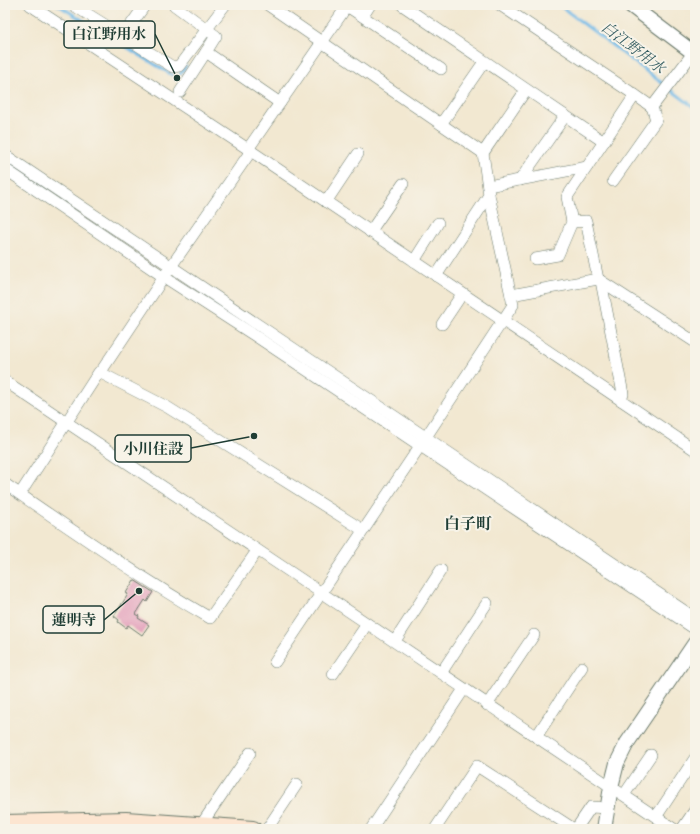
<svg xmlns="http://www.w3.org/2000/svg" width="700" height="834" viewBox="0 0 700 834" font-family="'IM FELL DW Pica','Noto Serif JP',serif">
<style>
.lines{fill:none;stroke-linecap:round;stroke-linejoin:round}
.stream{stroke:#70bae8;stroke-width:3}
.building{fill:#df8cb0}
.minor-casing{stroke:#69796b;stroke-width:12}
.tertiary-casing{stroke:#69796b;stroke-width:16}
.secondary-casing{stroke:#69796b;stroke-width:18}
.minor{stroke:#fff;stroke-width:11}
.tertiary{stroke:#fff;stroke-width:14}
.secondary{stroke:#fce5d0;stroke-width:16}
.labels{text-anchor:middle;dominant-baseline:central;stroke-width:4;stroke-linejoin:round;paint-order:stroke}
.water-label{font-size:15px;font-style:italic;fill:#335c61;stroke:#f7f3e8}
.quarter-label{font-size:16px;font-weight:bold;fill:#1f3d34;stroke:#f7f3e8}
.leader{fill:none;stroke:#1f3d34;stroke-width:1.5}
.callout-dot{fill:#1f3d34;stroke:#f7f3e8;stroke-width:1.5}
.callout{fill:#f7f3e8;stroke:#1f3d34;stroke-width:1.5}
.callout-label{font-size:15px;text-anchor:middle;font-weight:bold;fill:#1f3d34}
</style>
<rect width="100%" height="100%" fill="#f7f3e8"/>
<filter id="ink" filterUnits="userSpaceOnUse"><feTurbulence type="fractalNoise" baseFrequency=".025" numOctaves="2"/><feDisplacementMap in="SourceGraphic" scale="8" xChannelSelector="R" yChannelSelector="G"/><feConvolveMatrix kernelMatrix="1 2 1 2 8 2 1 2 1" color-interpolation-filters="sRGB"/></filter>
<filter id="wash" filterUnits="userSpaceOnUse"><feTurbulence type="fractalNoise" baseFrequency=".012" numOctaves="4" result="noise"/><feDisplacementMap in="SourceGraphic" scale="16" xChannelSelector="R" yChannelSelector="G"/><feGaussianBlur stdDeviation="0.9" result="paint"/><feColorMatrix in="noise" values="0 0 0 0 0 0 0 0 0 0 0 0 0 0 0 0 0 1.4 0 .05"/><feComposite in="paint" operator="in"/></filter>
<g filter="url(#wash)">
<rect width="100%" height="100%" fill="#f2e8d1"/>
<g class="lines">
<g class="stream">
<polyline points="58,5 177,78 186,66"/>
<polyline points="559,5 695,108"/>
</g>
</g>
<g id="blocks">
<polygon class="building" points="134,580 153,592 147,602 145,600 136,614 139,616 138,618 149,625 142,635 128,625 126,628 118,622 119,620 114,616 127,596 128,594 126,593"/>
</g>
</g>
<g filter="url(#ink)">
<use href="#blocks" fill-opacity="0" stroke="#69796b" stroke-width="1"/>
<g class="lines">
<g class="minor-casing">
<g id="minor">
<polyline points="30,5 248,149 695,450"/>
<polyline points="73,5 123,36 145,5"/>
<polyline points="174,5 216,36 206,52 280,103"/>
<polyline points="268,5 483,153 489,195 513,305 420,446 275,662"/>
<polyline points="402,5 604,142"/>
<polyline points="363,16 370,5"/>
<polyline points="123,36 173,67 179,66 225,5"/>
<polyline points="180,92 206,52"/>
<polyline points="635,95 652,107 693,53"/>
<polyline points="441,124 484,62"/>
<polyline points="248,149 347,6 441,69"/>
<polyline points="483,153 526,90"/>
<polyline points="5,155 695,618"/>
<polyline points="5,169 164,277 260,339 695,629"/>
<polyline points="520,180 565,116"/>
<polyline points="613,181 656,120 652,107"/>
<polyline points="488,186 587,167 635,95 500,5"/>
<polyline points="326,202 358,154"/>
<polyline points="572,222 586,221 598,279"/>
<polyline points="370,232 403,184"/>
<polyline points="535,259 558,255 572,222 567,197 587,167"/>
<polyline points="414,261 438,223"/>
<polyline points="436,276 489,195"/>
<polyline points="601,281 623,394 621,400"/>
<polyline points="511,295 598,279 695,342"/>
<polyline points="442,324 462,294"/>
<polyline points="100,373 170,268 251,151"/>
<polyline points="5,381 674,829"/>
<path d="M 5,484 C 72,530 139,577 210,618 L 257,551"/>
<polyline points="20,494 99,372 167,407 363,530"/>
<polyline points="395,641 441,570"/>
<polyline points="441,673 487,603"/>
<polyline points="333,674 367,624"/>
<polyline points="487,705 534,635"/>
<polyline points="536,737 582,667"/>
<polyline points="624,795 651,755"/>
<polyline points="656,817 695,758"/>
<polyline points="201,825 250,753"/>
<polyline points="267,829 297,784"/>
<polyline points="371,829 464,689"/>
<polyline points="435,829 477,766 574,829"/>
<polyline points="576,829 591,807 607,808"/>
<polyline points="682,829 695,810"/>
</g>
</g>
<g class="tertiary-casing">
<g id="tertiary">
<polyline points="630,5 695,54"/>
<polyline points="604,829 611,787 617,763 627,743 695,643"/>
</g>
</g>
<g class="secondary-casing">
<polyline id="secondary" points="5,823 126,820 253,829"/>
</g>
<use href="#minor" class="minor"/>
<use href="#tertiary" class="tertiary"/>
<use href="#secondary" class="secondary"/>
</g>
</g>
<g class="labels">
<g class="water-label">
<text transform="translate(633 48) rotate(37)">白江野用水</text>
</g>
<g class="quarter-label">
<text x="468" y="524">白子町</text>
</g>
</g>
<path class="leader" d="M177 78L155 34M254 436L191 448M139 591L104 620"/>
<g class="callout-dot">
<circle cx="177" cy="78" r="4"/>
<circle cx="254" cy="436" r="4"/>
<circle cx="139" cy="591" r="4"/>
</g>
<g class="callout">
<rect x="64" y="21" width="91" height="27" rx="4"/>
<rect x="115" y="435" width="76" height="27" rx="4"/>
<rect x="43" y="606" width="61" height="27" rx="4"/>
</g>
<g class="callout-label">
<text x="109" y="39">白江野用水</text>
<text x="153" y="454">小川住設</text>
<text x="74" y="625">蓮明寺</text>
</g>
<rect width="700" height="834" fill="none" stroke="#f7f3e8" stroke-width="20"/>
</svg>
